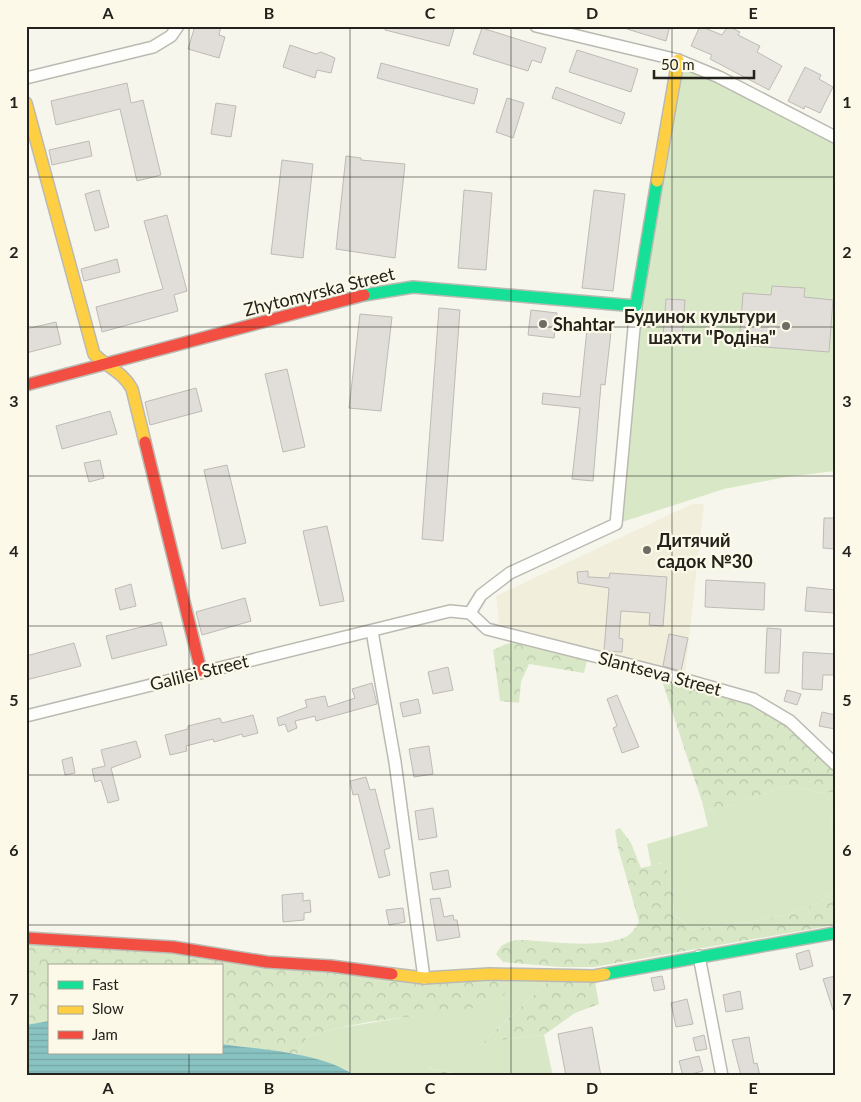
<svg xmlns="http://www.w3.org/2000/svg" width="861" height="1102" viewBox="0 0 861 1102" font-family="Lato,sans-serif">
<style>
.built{fill:#f1eedc}
.green{fill:#d8e8c7}
.forest{fill:url(#forest-crowns)}
.water{fill:url(#water-rules)}
.building{fill:#e1ddd8;stroke:#bebab5}
.lines{fill:none;stroke-linecap:round;stroke-linejoin:round}
.street-casing{stroke:#bbbab2;stroke-width:14}
.fast-casing{stroke:#bbbab2;stroke-width:14}
.slow-casing{stroke:#bbbab2;stroke-width:14}
.jam-casing{stroke:#bbbab2;stroke-width:14}
.street{stroke:#fefefc;stroke-width:11}
.fast{stroke:#16e098;stroke-width:11}
.slow{stroke:#ffcf43;stroke-width:11}
.jam{stroke:#f24e42;stroke-width:11}
.grid{fill:none;stroke:#23221c;stroke-width:1;stroke-opacity:0.55}
.poi-dot{fill:#6d6c65;stroke:#fcf9e8;stroke-width:2}
.labels{text-anchor:middle;dominant-baseline:central;stroke-width:4.5;stroke-linejoin:round;paint-order:stroke}
.street-label{font-size:18px;fill:#23221c;stroke:#fcf9e8}
.poi-label{font-size:18px;font-weight:bold;fill:#23221c;stroke:#fcf9e8;text-anchor:start}
.neatline{fill:none;stroke:#23221c;stroke-width:2}
.grid-label{font-size:16px;text-anchor:middle;font-weight:bold;fill:#23221c}
</style>
<defs>
<pattern id="forest-crowns" width="20" height="18" patternUnits="userSpaceOnUse" patternTransform="scale(1.25)"><rect width="20" height="18" fill="#d8e8c7"/><path d="M2 6a3 3 0 1 1 6 0M12 15a3 3 0 1 1 6 0" fill="none" stroke="#b9c7aa"/></pattern>
<pattern id="water-rules" width="6" height="5" patternUnits="userSpaceOnUse" patternTransform="scale(1.25)"><rect width="6" height="5" fill="#88c3c2"/><path d="M0 2.5h6" fill="none" stroke="#75a7a6"/></pattern>
</defs>
<rect width="100%" height="100%" fill="#f7f6ec"/>
<polygon class="built" points="692,504 704,504 685,674 499,624 496,596"/>
<g class="green">
<polygon points="678,60 835,137 835,471 786,477 724,489 616,524 636,306"/>
<path d="M 787,786 L 823,793 L 835,792 L 835,808 L 830,824 L 835,847 L 835,889 C 808,920 732,923 693,929 L 674,915 L 672,888 L 662,863 L 651,866 L 647,844 L 708,826 L 702,802 L 716,815 L 731,806 Z"/>
<polygon points="522,974 555,975 479,1046 511,1038 544,1035 553,1076 466,1076 429,1068 420,1076 356,1076 345,1069 297,1054 307,1037 333,1029 413,1016"/>
</g>
<g class="forest">
<polygon points="524,641 588,657 584,673 529,664 521,682 519,703 500,701 493,650 506,644"/>
<polygon points="661,678 751,705 788,726 835,769 835,792 823,793 787,786 731,806 727,817 716,815 702,802"/>
<polygon points="835,808 835,847 830,824"/>
<path d="M 620,828 L 631,843 L 641,868 L 663,863 C 673,878 673,898 674,915 L 693,929 C 732,923 808,920 835,889 L 835,925 L 594,967 L 560,967 L 503,962 L 496,954 C 498,951 500,947 503,945 C 512,938 527,940 537,941 C 562,943 600,947 623,938 C 631,935 635,929 639,922 L 618,848 L 615,830 Z"/>
<polygon points="26,938 377,974 522,974 504,995 470,1009 369,1022 333,1029 307,1037 297,1054 221,1044 221,966 49,966 49,1021 26,1025"/>
<polygon points="555,975 594,976 599,1004 575,1013 544,1035 511,1038 478,1047"/>
<polygon points="428,1068 466,1076 420,1076"/>
</g>
<path class="water" d="M 49,1021 L 49,1053 L 221,1053 L 221,1044 C 263,1050 320,1052 356,1076 L 26,1076 L 26,1025 Z"/>
<g class="building">
<polygon points="195,26 221,26 219,35 225,37 219,58 188,49"/>
<polygon points="385,26 455,26 449,46 385,30"/>
<polygon points="627,26 670,26 666,41 627,29"/>
<polygon points="700,26 722,35 728,26 740,32 738,35 760,46 757,52 782,66 769,90 710,59 712,55 691,46"/>
<polygon points="482,28 546,48 541,63 532,60 528,71 473,54"/>
<polygon points="290,45 316,54 321,52 335,58 331,73 317,70 315,78 283,67"/>
<polygon points="577,50 638,69 631,92 569,72"/>
<polygon points="381,63 478,89 474,104 377,78"/>
<polygon points="805,67 821,75 819,79 833,87 820,113 805,106 804,109 788,101"/>
<polygon points="127,83 131,103 143,100 161,175 137,181 120,109 56,125 51,101"/>
<polygon points="556,87 625,113 621,124 552,98"/>
<polygon points="507,98 524,103 513,138 496,132"/>
<polygon points="216,103 236,106 231,137 211,134"/>
<polygon points="89,141 92,156 52,165 49,150"/>
<polygon points="346,156 361,158 361,160 405,164 395,258 336,249"/>
<polygon points="282,160 313,164 303,258 271,254"/>
<polygon points="99,190 109,227 95,231 85,194"/>
<polygon points="464,190 492,193 486,270 458,268"/>
<polygon points="594,190 625,194 613,291 582,288"/>
<polygon points="167,215 187,291 174,295 178,311 102,332 96,307 163,289 144,221"/>
<polygon points="117,259 120,272 84,281 81,269"/>
<polygon points="772,286 805,288 804,297 833,300 829,352 739,345 743,293 771,295"/>
<polygon points="666,299 685,300 682,337 663,336"/>
<polygon points="439,308 460,310 443,541 422,539"/>
<polygon points="531,310 557,313 554,338 528,335"/>
<polygon points="360,314 392,317 381,411 349,408"/>
<polygon points="56,322 61,344 26,353 26,329"/>
<polygon points="587,329 611,332 605,385 601,384 593,481 572,479 580,408 542,404 543,393 580,397"/>
<polygon points="287,369 305,447 283,452 265,374"/>
<polygon points="196,388 202,411 150,425 145,402"/>
<polygon points="110,411 117,434 62,449 56,426"/>
<polygon points="100,460 104,478 89,482 84,463"/>
<polygon points="227,465 246,543 222,549 204,470"/>
<polygon points="824,518 835,518 835,549 823,548"/>
<polygon points="327,526 344,601 320,606 303,531"/>
<polygon points="588,571 588,577 609,578 610,573 667,577 663,626 649,625 650,613 621,611 619,638 623,639 622,652 604,651 609,588 578,583 577,572"/>
<polygon points="706,580 765,583 764,610 705,607"/>
<polygon points="131,584 136,606 120,610 115,589"/>
<polygon points="807,587 835,590 835,613 805,611"/>
<polygon points="245,598 251,621 202,635 196,612"/>
<polygon points="161,622 167,645 112,659 106,636"/>
<polygon points="767,628 781,629 779,673 765,673"/>
<polygon points="669,634 688,638 681,671 663,666"/>
<polygon points="74,643 81,666 26,680 26,656"/>
<polygon points="803,652 835,654 835,675 823,675 822,690 802,689"/>
<polygon points="448,667 453,690 433,694 428,672"/>
<polygon points="372,683 377,704 316,721 315,716 295,721 297,728 288,732 285,724 279,726 277,718 307,707 305,700 325,696 328,707 355,698 352,689"/>
<polygon points="787,690 801,694 797,705 784,701"/>
<polygon points="617,695 639,747 622,753 613,728 617,726 607,699"/>
<polygon points="418,699 421,713 403,717 400,703"/>
<polygon points="822,712 835,715 835,729 819,726"/>
<polygon points="253,715 258,733 243,737 242,734 214,742 213,739 186,746 187,751 170,755 165,735 188,729 188,726 220,718 222,723"/>
<polygon points="136,741 141,757 111,768 119,800 108,803 101,780 95,782 92,769 105,766 101,750"/>
<polygon points="429,746 433,774 414,777 409,749"/>
<polygon points="72,757 75,773 65,775 62,760"/>
<polygon points="366,777 370,790 375,789 390,848 384,850 390,875 379,878 358,794 353,795 350,781"/>
<polygon points="433,808 437,837 419,840 415,811"/>
<polygon points="448,870 451,887 433,890 430,873"/>
<polygon points="303,893 303,901 310,900 311,912 304,913 304,920 283,922 282,895"/>
<polygon points="440,898 444,917 453,915 454,920 457,920 460,937 437,941 430,899"/>
<polygon points="403,908 405,922 389,925 386,910"/>
<polygon points="809,950 813,966 800,970 796,954"/>
<polygon points="662,976 665,989 654,991 651,978"/>
<polygon points="835,976 835,1009 833,1010 823,979"/>
<polygon points="740,991 743,1009 726,1012 723,995"/>
<polygon points="687,999 693,1024 676,1027 671,1003"/>
<polygon points="592,1027 601,1076 566,1076 558,1034"/>
<polygon points="704,1035 707,1049 696,1051 693,1038"/>
<polygon points="749,1037 754,1064 757,1063 760,1076 741,1076 732,1040"/>
<polygon points="699,1056 703,1071 683,1076 679,1061"/>
</g>
<g class="lines">
<g class="street-casing">
<g id="street">
<polyline points="536,26 678,60 719,77 835,137"/>
<polyline points="26,78 153,47 171,36 178,26"/>
<polyline points="470,613 487,629 658,672 753,699 790,721 835,764"/>
<polyline points="470,613 481,595 510,573 616,524 636,306"/>
<polyline points="372,631 395,762 424,978"/>
<polyline points="26,716 450,611 470,613"/>
<polyline points="699,956 722,1076"/>
</g>
</g>
<g class="fast-casing">
<g id="fast">
<polyline points="364,295 413,287 636,306 657,181"/>
<polyline points="605,974 835,933"/>
</g>
</g>
<g class="slow-casing">
<g id="slow">
<path d="M 26,103 L 94,354 C 107,367 123,372 132,389 L 145,442"/>
<polyline points="657,181 678,60"/>
<polyline points="392,974 424,978 489,974 594,976 605,974"/>
</g>
</g>
<g class="jam-casing">
<g id="jam">
<polyline points="26,385 364,295"/>
<polyline points="145,442 201,671"/>
<polyline points="26,938 173,947 267,962 331,966 392,974"/>
</g>
</g>
<use href="#street" class="street"/>
<use href="#fast" class="fast"/>
<use href="#slow" class="slow"/>
<use href="#jam" class="jam"/>
</g>
<path class="grid" d="M 189,26 L 189,966M 350,26 L 350,1076M 511,26 L 511,1076M 672,26 L 672,1076M 26,177 L 835,177M 26,327 L 835,327M 26,476 L 835,476M 26,626 L 835,626M 26,775 L 835,775M 26,925 L 835,925M 189,1053 L 189,1076"/>
<g class="poi-dot">
<circle cx="543" cy="324" r="5"/>
<circle cx="786" cy="326" r="5"/>
<circle cx="647" cy="550" r="5"/>
</g>
<g class="labels">
<g class="street-label">
<text transform="translate(319 291) rotate(-14)">Zhytomyrska Street</text>
<text transform="translate(199 672) rotate(-14)">Galilei Street</text>
<text transform="translate(660 673) rotate(15)">Slantseva Street</text>
</g>
<g class="poi-label">
<text x="776" y="316" text-anchor="end">Будинок культури<tspan x="776" dy="21">шахти "Родіна"</tspan></text>
<text x="553" y="324">Shahtar</text>
<text x="657" y="540">Дитячий<tspan x="657" dy="21">садок №30</tspan></text>
</g>
</g>
<rect width="861" height="1102" fill="none" stroke="#fcf9e8" stroke-width="55"/>
<rect x="48" y="964" width="175" height="90" fill="#fcf9e8" stroke="#a5a396"/>
<rect x="58" y="981" width="25" height="8" fill="#16e098" stroke="#a5a396"/>
<text x="92" y="990" font-size="15" fill="#23221c">Fast</text>
<rect x="58" y="1006" width="25" height="8" fill="#ffcf43" stroke="#a5a396"/>
<text x="92" y="1014" font-size="15" fill="#23221c">Slow</text>
<rect x="58" y="1031" width="25" height="8" fill="#f24e42" stroke="#a5a396"/>
<text x="92" y="1040" font-size="15" fill="#23221c">Jam</text>
<path d="M654 70v8h100v-8" fill="none" stroke="#23221c" stroke-width="2.5"/>
<text x="661" y="70" font-size="15" fill="#23221c" stroke="#fcf9e8" stroke-width="4" paint-order="stroke">50 m</text>
<rect x="28" y="28" width="806" height="1046" class="neatline"/>
<g class="grid-label">
<text x="108" y="19">A</text>
<text x="269" y="19">B</text>
<text x="430" y="19">C</text>
<text x="592" y="19">D</text>
<text x="753" y="19">E</text>
<text x="14" y="108">1</text>
<text x="847" y="108">1</text>
<text x="14" y="258">2</text>
<text x="847" y="258">2</text>
<text x="14" y="407">3</text>
<text x="847" y="407">3</text>
<text x="14" y="557">4</text>
<text x="847" y="557">4</text>
<text x="14" y="706">5</text>
<text x="847" y="706">5</text>
<text x="14" y="856">6</text>
<text x="847" y="856">6</text>
<text x="14" y="1005">7</text>
<text x="847" y="1005">7</text>
<text x="108" y="1094">A</text>
<text x="269" y="1094">B</text>
<text x="430" y="1094">C</text>
<text x="592" y="1094">D</text>
<text x="753" y="1094">E</text>
</g>
</svg>
